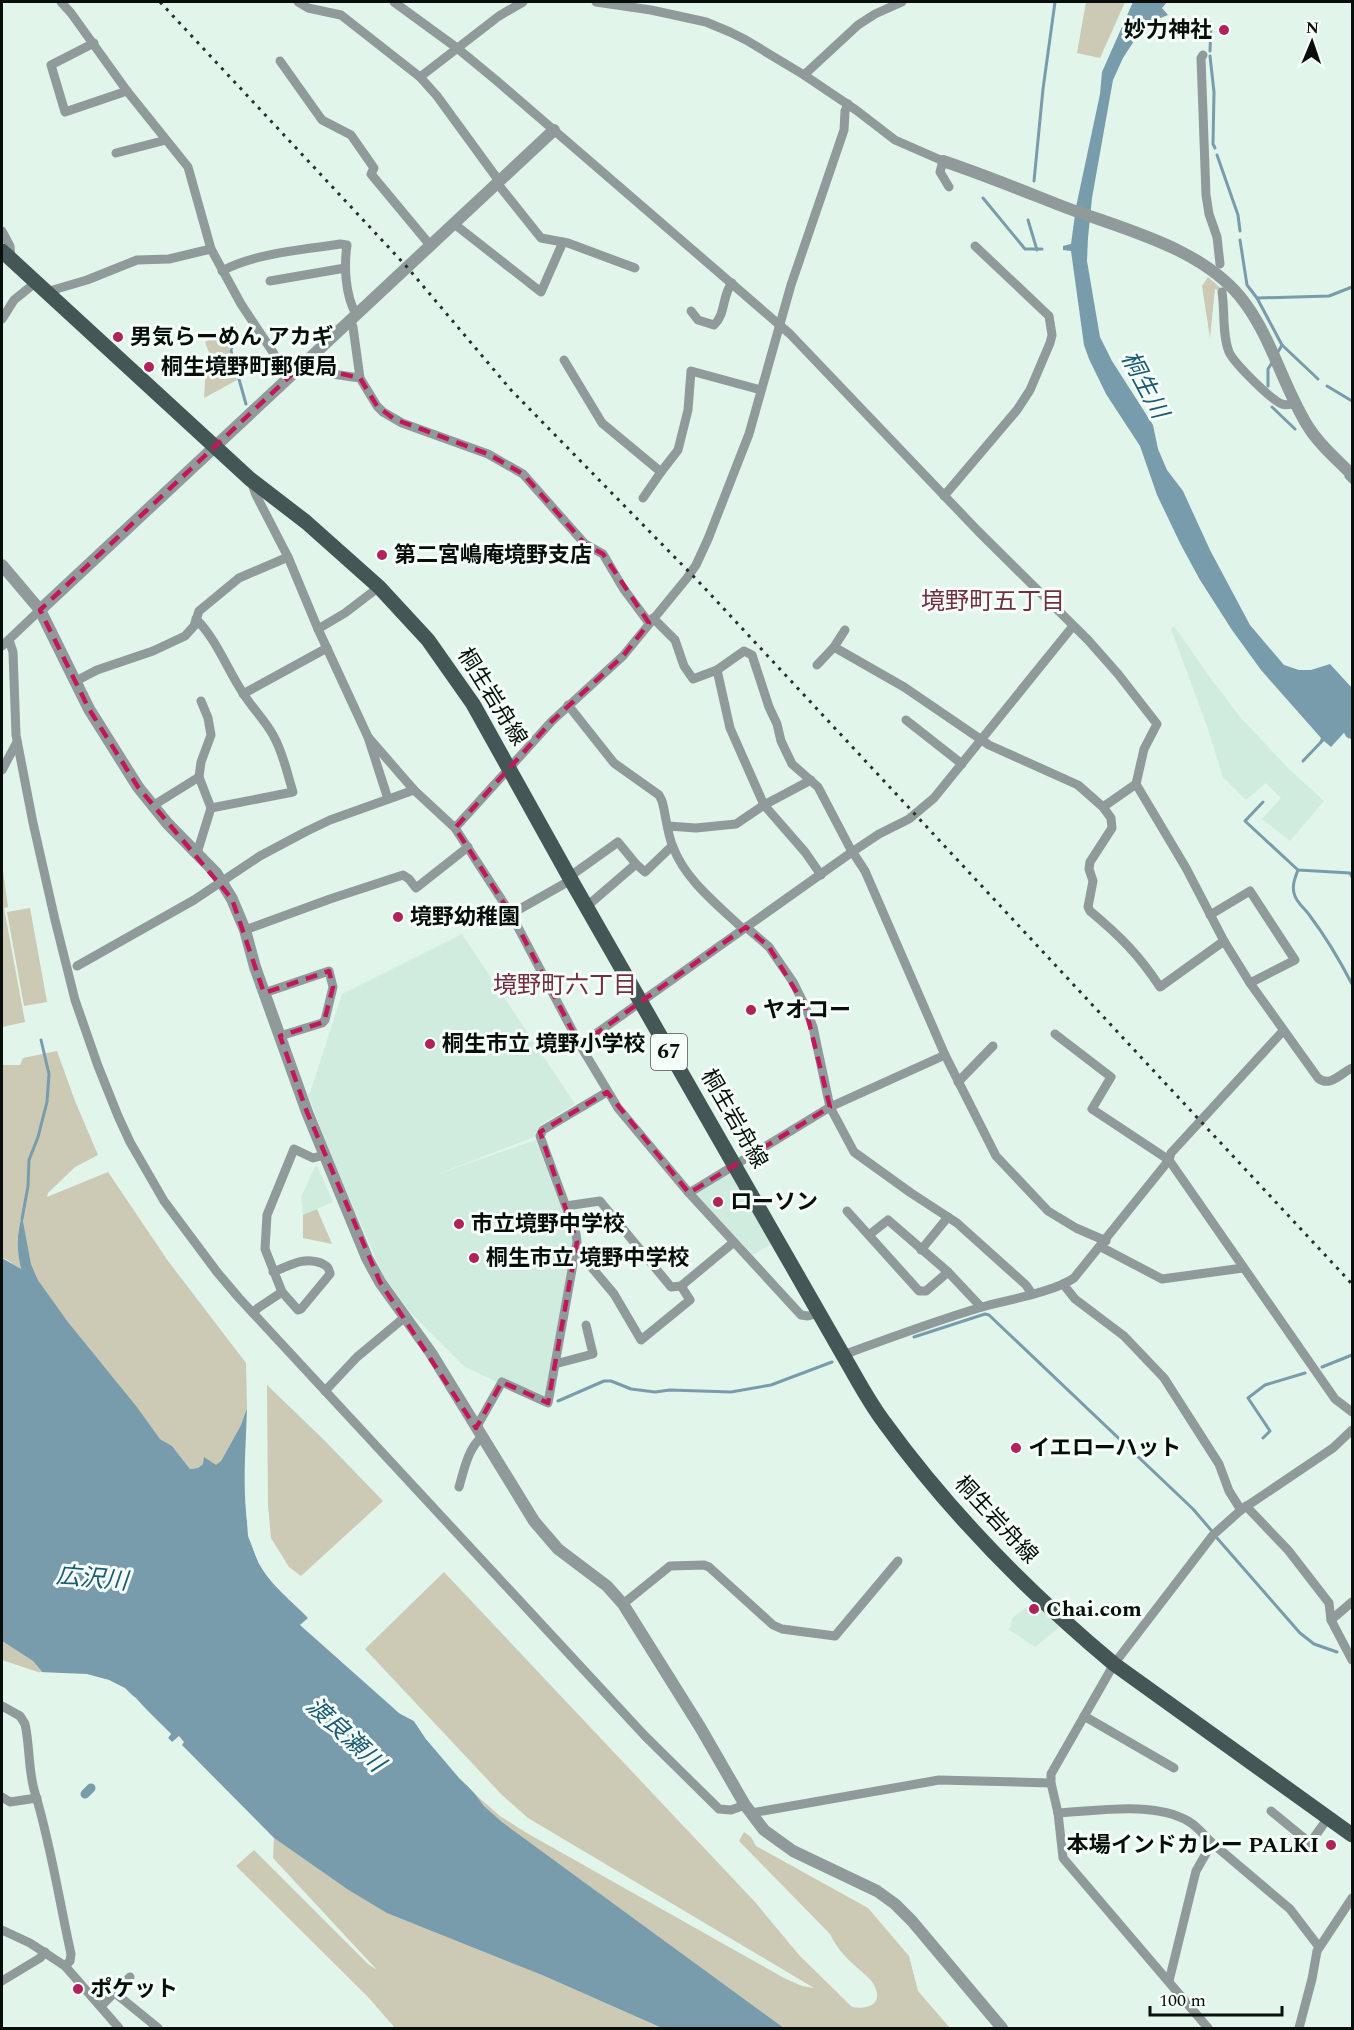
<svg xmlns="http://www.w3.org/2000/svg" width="1354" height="2030" viewBox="0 0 1354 2030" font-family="Spectral,'Noto Sans JP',serif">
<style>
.built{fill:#d0ecde}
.green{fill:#ccc9b4}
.water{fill:#799cac}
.pier{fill:#e1f5eb}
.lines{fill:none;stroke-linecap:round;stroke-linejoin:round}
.stream{stroke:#799cac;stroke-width:3}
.canal{stroke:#799cac;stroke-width:9}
.river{stroke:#799cac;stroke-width:16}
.minor{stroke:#919a9a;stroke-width:9}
.tertiary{stroke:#919a9a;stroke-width:12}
.primary{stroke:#455656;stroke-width:15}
.rail{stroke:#27302c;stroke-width:3;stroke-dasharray:3 6;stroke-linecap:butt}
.marked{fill:none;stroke:#c2185b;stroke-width:4.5;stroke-dasharray:12 8;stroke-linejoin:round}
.poi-dot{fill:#b02259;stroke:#f7fffa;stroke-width:2}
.labels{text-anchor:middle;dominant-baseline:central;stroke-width:6;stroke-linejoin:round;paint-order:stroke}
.shield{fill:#f7fffa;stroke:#4f5653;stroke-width:1.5}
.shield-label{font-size:21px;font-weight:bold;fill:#070e0b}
.poi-label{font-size:22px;font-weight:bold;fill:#070e0b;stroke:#f7fffa;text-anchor:start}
.street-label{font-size:22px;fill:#070e0b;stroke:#f7fffa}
.water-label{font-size:24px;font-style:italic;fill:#1b5c75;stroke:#f7fffa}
.neighbourhood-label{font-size:24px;fill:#732e42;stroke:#f7fffa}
</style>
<rect width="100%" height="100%" fill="#e1f5eb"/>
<g class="built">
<polygon points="1174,626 1211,679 1241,718 1289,769 1324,801 1290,841 1262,819 1281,798 1266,783 1246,800 1223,777 1207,726 1171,629"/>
<polygon points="462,934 575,1104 540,1125 534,1137 435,1175 536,1140 572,1236 574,1250 545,1398 499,1379 497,1382 465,1367 410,1312 383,1275 328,1148 308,1094 310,1093 342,994"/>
<polygon points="317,1166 333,1202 303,1215 301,1197 315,1167"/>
<polygon points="727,1173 730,1173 771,1244 753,1255 696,1194"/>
<polygon points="1033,1602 1060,1627 1035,1647 1008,1629 1011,1626 1012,1618"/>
</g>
<g class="green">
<polygon points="1086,2 1125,2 1100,58 1077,53"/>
<polygon points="1208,277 1226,293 1215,289 1210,338 1202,286"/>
<polygon points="233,326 229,351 237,380 204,398 206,364 210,363 211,358 205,342"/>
<polygon points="2,863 8,907 4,908 25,1022 2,1027"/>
<polygon points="30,908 47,1002 24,1006 7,912"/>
<path d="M 57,1051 L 75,1101 L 98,1155 L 75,1167 L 48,1193 L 47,1197 L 108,1172 L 168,1261 L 246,1363 L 247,1408 L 241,1425 L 221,1461 L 216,1466 L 210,1462 L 203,1464 L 198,1468 L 190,1469 L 172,1446 L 160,1439 L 137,1407 L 68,1322 L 38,1280 L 31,1264 L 22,1218 C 15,1234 18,1253 21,1270 L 6,1259 L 2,1258 L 2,1065 L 20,1065 L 23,1058 Z"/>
<polygon points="317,1209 332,1244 303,1238 303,1215"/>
<polygon points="267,1385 323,1439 383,1501 301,1576 289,1567 271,1538 268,1505"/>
<path d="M 444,1572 L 755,1902 L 799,1955 L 852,2007 C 868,2010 884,2004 874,1985 C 871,1979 865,1975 861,1971 C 848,1960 837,1949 830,1934 L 739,1841 L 744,1832 L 751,1837 L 756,1846 L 868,1908 L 909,1956 L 918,1991 L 950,2028 L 784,2028 L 502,1822 L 484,1806 L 475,1794 L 500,1816 L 525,1832 L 784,1978 L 802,1986 L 814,1988 L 528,1818 L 502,1795 L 365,1649 Z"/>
<polygon points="2,1641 33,1661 44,1674 2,1660"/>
<polygon points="274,1838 347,1889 662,2028 395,2028 369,1998 236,1866 254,1850 368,1964 377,1970 273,1858"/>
</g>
<g class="water">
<polygon points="1133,2 1167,2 1162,8 1168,15 1145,24 1123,58 1113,80 1092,198 1088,238 1087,261 1100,337 1112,361 1153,425 1158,449 1167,470 1183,491 1210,550 1250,625 1284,665 1299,670 1311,670 1330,664 1352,688 1352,724 1331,747 1324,741 1321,744 1319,743 1321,738 1261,670 1232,630 1200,580 1181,545 1157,495 1140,446 1106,394 1089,359 1084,345 1071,251 1063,250 1063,246 1071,244 1076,207 1100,94 1102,72"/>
<path d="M 22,1216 L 31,1264 L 38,1280 L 68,1322 L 137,1407 L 160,1439 L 172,1446 L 190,1469 L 198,1468 L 203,1464 L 204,1457 L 216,1465 L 221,1461 L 241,1425 L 247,1408 C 246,1455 238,1522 259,1563 C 269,1584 292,1601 308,1618 L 300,1625 L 399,1713 L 414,1721 L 426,1739 L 475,1794 L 484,1806 L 502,1822 L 784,2028 L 662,2028 L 542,1975 L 387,1913 L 347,1889 L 274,1838 L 182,1745 L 184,1742 L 179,1736 L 172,1742 L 167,1737 L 171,1734 L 150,1714 L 136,1698 L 109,1680 L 59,1673 L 44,1674 L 33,1661 L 2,1641 L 2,1258 L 21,1269 C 17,1251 16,1235 22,1216 Z"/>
</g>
<g class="pier">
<polygon points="247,1405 250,1409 249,1507 251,1536 262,1563 310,1616 310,1620 259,1564 248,1536 246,1507"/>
<polygon points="39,1672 87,1674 109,1680 125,1688 171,1734 168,1738 174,1744 170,1744 165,1740 164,1737 167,1734 124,1691 108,1683 87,1677 44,1677"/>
<polygon points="374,1687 401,1710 416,1719 428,1737 478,1792 484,1802 459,1778 426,1739 414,1721 399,1713"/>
</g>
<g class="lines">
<g class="stream">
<polyline points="1207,21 1211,24 1210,51"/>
<polyline points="1210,56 1214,92 1213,144 1215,148"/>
<polyline points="1217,155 1238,215 1240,231"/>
<polyline points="1034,181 1043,89 1055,2"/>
<polyline points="983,198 1025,249 1042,249"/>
<polyline points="1028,220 1037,250"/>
<polyline points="1240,240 1247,285 1257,298 1282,345 1278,352"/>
<polyline points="1257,298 1329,296 1352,287"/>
<polyline points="235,326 231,351 246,404"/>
<polyline points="1282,345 1318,379"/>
<polyline points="1268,386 1268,369 1273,361"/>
<polyline points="1327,386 1352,401"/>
<polyline points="1272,407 1295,429"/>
<polyline points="1346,477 1352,483"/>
<polyline points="1303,761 1322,741"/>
<polyline points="1263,802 1245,821 1298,870 1350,873 1352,877"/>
<path d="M 1298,870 C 1295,878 1292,885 1294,893 C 1296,903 1305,908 1310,916 C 1326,937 1340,961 1352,984"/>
<polyline points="22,1219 28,1186 29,1160 38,1137 47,1102 49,1074 41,1040"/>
<polyline points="914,1337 985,1314 989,1315 1193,1509 1211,1530"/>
<polyline points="1322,1367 1352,1355"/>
<polyline points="558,1401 604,1381 611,1381 631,1389 655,1392 670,1390 731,1392 771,1385 832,1362"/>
<polyline points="1263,1438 1270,1431 1248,1398 1265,1385 1305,1373"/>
<polyline points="1217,1538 1300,1633 1314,1644 1337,1652"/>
</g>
<polyline class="canal" points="85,1794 91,1788"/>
<polyline class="river" points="1330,718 1350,726 1352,731"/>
<g class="minor">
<polyline points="61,2 71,13 127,91 188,167 211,249 241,304 284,369 290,376"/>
<polyline points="298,2 308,8 341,15 420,77 437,96 499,181"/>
<path d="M 394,2 L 457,48 L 497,81 L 790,334 L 978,531 L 1088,640 L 1118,674 L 1157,724 L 1144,749 L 1136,784 L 1186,868 L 1224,941 L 1250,983 L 1318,1078 C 1330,1088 1341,1073 1352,1068"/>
<polyline points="596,2 651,10 706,22 730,32 746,40 804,75 856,110 895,140 943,161 940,172 949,187"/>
<polyline points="94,43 51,65 65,112 127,91"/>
<polyline points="1203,55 1201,58 1206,195 1209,214 1217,237 1220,264"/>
<polyline points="280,61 322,120 351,135 374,168 371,174 430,245"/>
<polyline points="804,75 858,25 875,14 902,2"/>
<polyline points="420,77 499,16 523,2"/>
<polyline points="116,153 166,140"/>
<polyline points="497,183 541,238 568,243 635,268"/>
<polyline points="453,223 541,292 563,242"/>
<polyline points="2,231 10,246 11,258"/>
<path d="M 222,271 C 255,253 303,250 340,244 L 347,245 C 344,266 345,295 356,314"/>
<polyline points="270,281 345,268"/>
<polyline points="46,292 87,280 137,260 169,259 211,249"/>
<path d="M 1222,292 C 1225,311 1222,334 1229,352 C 1234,363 1271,400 1282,404 C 1287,406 1291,404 1296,403"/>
<path d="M 691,311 L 698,320 L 714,325 C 726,314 722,295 732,283"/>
<polyline points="2,319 14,300 35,283"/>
<polyline points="350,319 353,327 360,378 377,406 383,412 402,423 488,454 523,474 585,544 603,554 623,588 649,623"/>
<polyline points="564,360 602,423 661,472 678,450 688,410 691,371 761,390"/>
<polyline points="302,365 332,374 360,378"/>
<polyline points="251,481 256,495 288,557 318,629 368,737 388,799"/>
<polyline points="944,496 1017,410 1030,390 1050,343 1052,335 1049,316 975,246"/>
<polyline points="643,498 661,472"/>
<polyline points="653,618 675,640 684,666 693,679 717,670 744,651 752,655 769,707 777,724 781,741 792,764 818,787 850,848 865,871 945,1055 996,1156 1048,1211 1076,1228 1106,1241"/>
<path d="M 196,619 C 217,640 227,669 243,693 C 252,708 265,720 273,735 C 283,752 287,773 293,792 L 211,808 L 197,853"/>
<polyline points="318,629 345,613 379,587"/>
<polyline points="9,640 13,652 16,735 33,823 55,920 75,1000 98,1066 118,1116 130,1142 164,1201 217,1272 239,1298 645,1736 719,1809 731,1810 745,1805"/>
<polyline points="2,646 40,610"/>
<path d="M 834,647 L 904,687 L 989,745 L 1078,785 L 1103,807 L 1111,818 L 1112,828 L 1090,862 L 1089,869 L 1093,881 L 1088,907 L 1090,911 C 1120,936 1139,955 1160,987 L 1224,941"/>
<polyline points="817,665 834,647 845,630"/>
<polyline points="717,670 730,728 764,805 805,852 821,875"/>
<polyline points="74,682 97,670 153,651 185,636 194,626 199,611 239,578 288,557"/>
<polyline points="243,694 327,648"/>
<polyline points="201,701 208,718 211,735 201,762 199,777 211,808"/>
<path d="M 568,705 L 614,763 L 659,795 L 662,801 C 666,815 667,833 673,847 C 686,881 718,905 743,929"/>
<polyline points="906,720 962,764"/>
<polyline points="368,737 414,790 455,828 511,914 580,1045 618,1108 689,1193 801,1315 808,1316 819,1313"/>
<polyline points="2,770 17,742"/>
<polyline points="154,805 199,777"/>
<polyline points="1103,807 1136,784"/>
<polyline points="668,826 696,828 736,824 764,805 811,780"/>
<polyline points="455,828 552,721 623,656 687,578 696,565 708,539 749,434 791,285 844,130 845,111 848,104"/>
<polyline points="636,864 645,872 672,846"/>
<polyline points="569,877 618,842 636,864 586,907"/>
<polyline points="511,914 571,880"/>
<polyline points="1210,915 1250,891 1295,960 1250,983"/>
<polyline points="746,927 769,947 793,982 805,1006 813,1027 830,1107 854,1152 911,1193 957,1223 1026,1285 1032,1294"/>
<polyline points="245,930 330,899 403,875 409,879 416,888 468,847"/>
<polyline points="77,966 194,900 260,856 307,831 330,820 414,790"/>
<polyline points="264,993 329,971 333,987 325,1020 322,1023 280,1036"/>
<polyline points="1055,1034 1111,1077 1092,1109 1169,1160 1335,1399 1352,1412"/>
<polyline points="580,1045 852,852 879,834 909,819 934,798 1073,626"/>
<polyline points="958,1082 993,1046"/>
<polyline points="689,1193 830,1107 945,1055"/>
<polyline points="566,1206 600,1201 671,1287 681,1286 734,1242"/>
<polyline points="847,1211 919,1291 926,1291 948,1272"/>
<polyline points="869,1235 888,1220 948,1272 981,1307"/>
<polyline points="1101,1247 1162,1279 1243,1268"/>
<polyline points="577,1250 614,1294 641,1340 690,1300 681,1286"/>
<polyline points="921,1250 948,1217"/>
<path d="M 273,1272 C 289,1266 304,1256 321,1263 C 327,1266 329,1267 330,1274 L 301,1309 L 298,1310 L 282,1292 L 265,1249 L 267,1215 L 294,1149 L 313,1158 L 325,1155"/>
<polyline points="1063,1284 1075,1299 1124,1336 1164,1378 1219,1464 1229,1491 1241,1510"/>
<polyline points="253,1313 258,1308 282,1292"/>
<path d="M 843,1355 C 889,1338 935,1321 982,1307 C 1007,1300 1054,1292 1074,1278 L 1169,1160 L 1171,1153 L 1283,1031"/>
<polyline points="555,1364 593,1354 586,1325"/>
<polyline points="325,1391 357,1357 405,1317"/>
<polyline points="476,1428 502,1382 548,1403 577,1242 576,1234 540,1136 543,1130 607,1092"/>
<path d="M 459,1487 C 464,1470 468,1448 482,1437"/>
<polyline points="1246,1506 1288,1550 1329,1603 1331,1620 1352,1660"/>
<polyline points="623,1604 670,1566 704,1565 709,1567 773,1625 782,1629 835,1636 898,1561"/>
<polyline points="1331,1620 1352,1602"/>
<path d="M 2,1706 L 20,1716 L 25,1724 C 30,1746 28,1771 35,1793 C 51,1845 59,1900 71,1954 L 70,1961 L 65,1966"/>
<polyline points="1084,1716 1174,1768"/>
<polyline points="2,1797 10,1802 37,1798"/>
<polyline points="1271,1811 1310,1843 1328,1818"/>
<polyline points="751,1813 939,1780 1051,1783"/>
<path d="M 1058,1813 C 1097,1811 1154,1801 1188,1821 C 1197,1826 1204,1835 1212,1843"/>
<polyline points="2,1930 30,1943 65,1966 119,2028"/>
<polyline points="2,1981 40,1958 45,1952"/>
<polyline points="1169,1981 1196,1871 1212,1843 1290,1909 1319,1947"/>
<polyline points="115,1993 158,2028"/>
<polyline points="101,2006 130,1977"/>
<polyline points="1208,2028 1063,1858 1058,1813 1051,1783 1051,1774 1114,1664 1213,1535 1241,1510 1333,1448 1352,1430"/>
<polyline points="1299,2028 1312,1979 1317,1951 1352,1898"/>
</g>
<g class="tertiary">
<path d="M 943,161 C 985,175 1026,192 1067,208 C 1126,230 1206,249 1245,303 C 1273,341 1284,389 1309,428 C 1321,447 1337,459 1352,475"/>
<polyline points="2,565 40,610 89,709 138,787 167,823 216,873 232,899 245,930 255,967 307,1112 367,1258 380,1282 431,1353 534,1521 558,1549 607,1586 623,1604 700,1727 745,1805 764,1830 793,1851 877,1891 895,1904 912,1921 1002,2028"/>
<polyline points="40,610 554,130"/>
</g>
<path class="primary" d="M 2,251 L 250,479 L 306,522 L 379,587 L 428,640 L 473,704 L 571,880 L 843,1355 C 856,1377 868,1401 884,1422 C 949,1512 1028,1592 1114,1664 L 1352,1835"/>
<polyline class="rail" points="160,2 407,267 511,390 698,581 1352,1284"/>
</g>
<path class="marked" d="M 302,365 L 360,378 L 377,406 L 394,419 L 488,454 L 523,474 L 585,544 L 603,554 L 649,623 L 623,656 L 552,721 L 455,828 L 511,914 L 580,1045 L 746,927 L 769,947 L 805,1006 L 830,1107 L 689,1193 L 607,1092 L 540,1132 L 577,1242 L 548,1403 L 502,1382 L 476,1428 L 380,1282 L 307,1112 L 280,1036 L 324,1022 L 333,987 L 329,971 L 264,993 L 232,899 L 138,787 L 89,709 L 40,610 Z"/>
<g class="poi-dot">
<circle cx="1224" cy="30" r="6"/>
<circle cx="118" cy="337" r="6"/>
<circle cx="149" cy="367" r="6"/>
<circle cx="382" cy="555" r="6"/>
<circle cx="398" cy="917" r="6"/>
<circle cx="751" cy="1010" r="6"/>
<circle cx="430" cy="1044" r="6"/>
<circle cx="718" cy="1202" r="6"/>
<circle cx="459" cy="1224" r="6"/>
<circle cx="474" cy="1258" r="6"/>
<circle cx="1016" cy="1448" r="6"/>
<circle cx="1034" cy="1609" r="6"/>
<circle cx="1331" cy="1845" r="6"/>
<circle cx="78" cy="1989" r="6"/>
</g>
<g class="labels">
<rect class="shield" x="651" y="1034" width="36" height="36" rx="4.5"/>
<g class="shield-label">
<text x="669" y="1052">67</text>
</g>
<g class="poi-label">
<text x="1212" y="30" text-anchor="end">妙力神社</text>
<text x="130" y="337">男気らーめん アカギ</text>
<text x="161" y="367">桐生境野町郵便局</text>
<text x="394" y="555">第二宮嶋庵境野支店</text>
<text x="410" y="917">境野幼稚園</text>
<text x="763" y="1010">ヤオコー</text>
<text x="442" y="1044">桐生市立 境野小学校</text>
<text x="730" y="1202">ローソン</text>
<text x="471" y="1224">市立境野中学校</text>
<text x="486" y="1258">桐生市立 境野中学校</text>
<text x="1028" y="1448">イエローハット</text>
<text x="1046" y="1609">Chai.com</text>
<text x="1319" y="1845" text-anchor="end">本場インドカレー PALKI</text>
<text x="90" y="1989">ポケット</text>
</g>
<g class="street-label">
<text transform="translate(492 697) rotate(58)">桐生岩舟線</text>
<text transform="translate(734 1119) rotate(60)">桐生岩舟線</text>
<text transform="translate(996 1520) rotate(47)">桐生岩舟線</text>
</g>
<g class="water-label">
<text transform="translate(1144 385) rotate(62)">桐生川</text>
<text transform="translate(92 1579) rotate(5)">広沢川</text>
<text transform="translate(345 1735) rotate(43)">渡良瀬川</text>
</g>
<g class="neighbourhood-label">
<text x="993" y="602">境野町五丁目</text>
<text x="565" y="986">境野町六丁目</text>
</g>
</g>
<rect width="1354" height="2030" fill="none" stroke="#070e0b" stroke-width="6"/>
<g transform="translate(1312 42) rotate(2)" stroke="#f7fffa" stroke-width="4.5" paint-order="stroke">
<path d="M0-4.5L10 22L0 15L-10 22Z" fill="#070e0b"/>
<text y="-9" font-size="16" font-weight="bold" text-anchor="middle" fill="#070e0b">N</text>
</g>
<path d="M1150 2006v9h132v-9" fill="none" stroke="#070e0b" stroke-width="3"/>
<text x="1159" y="2006" font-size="18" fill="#070e0b" stroke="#f7fffa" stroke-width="4.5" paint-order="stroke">100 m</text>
</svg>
